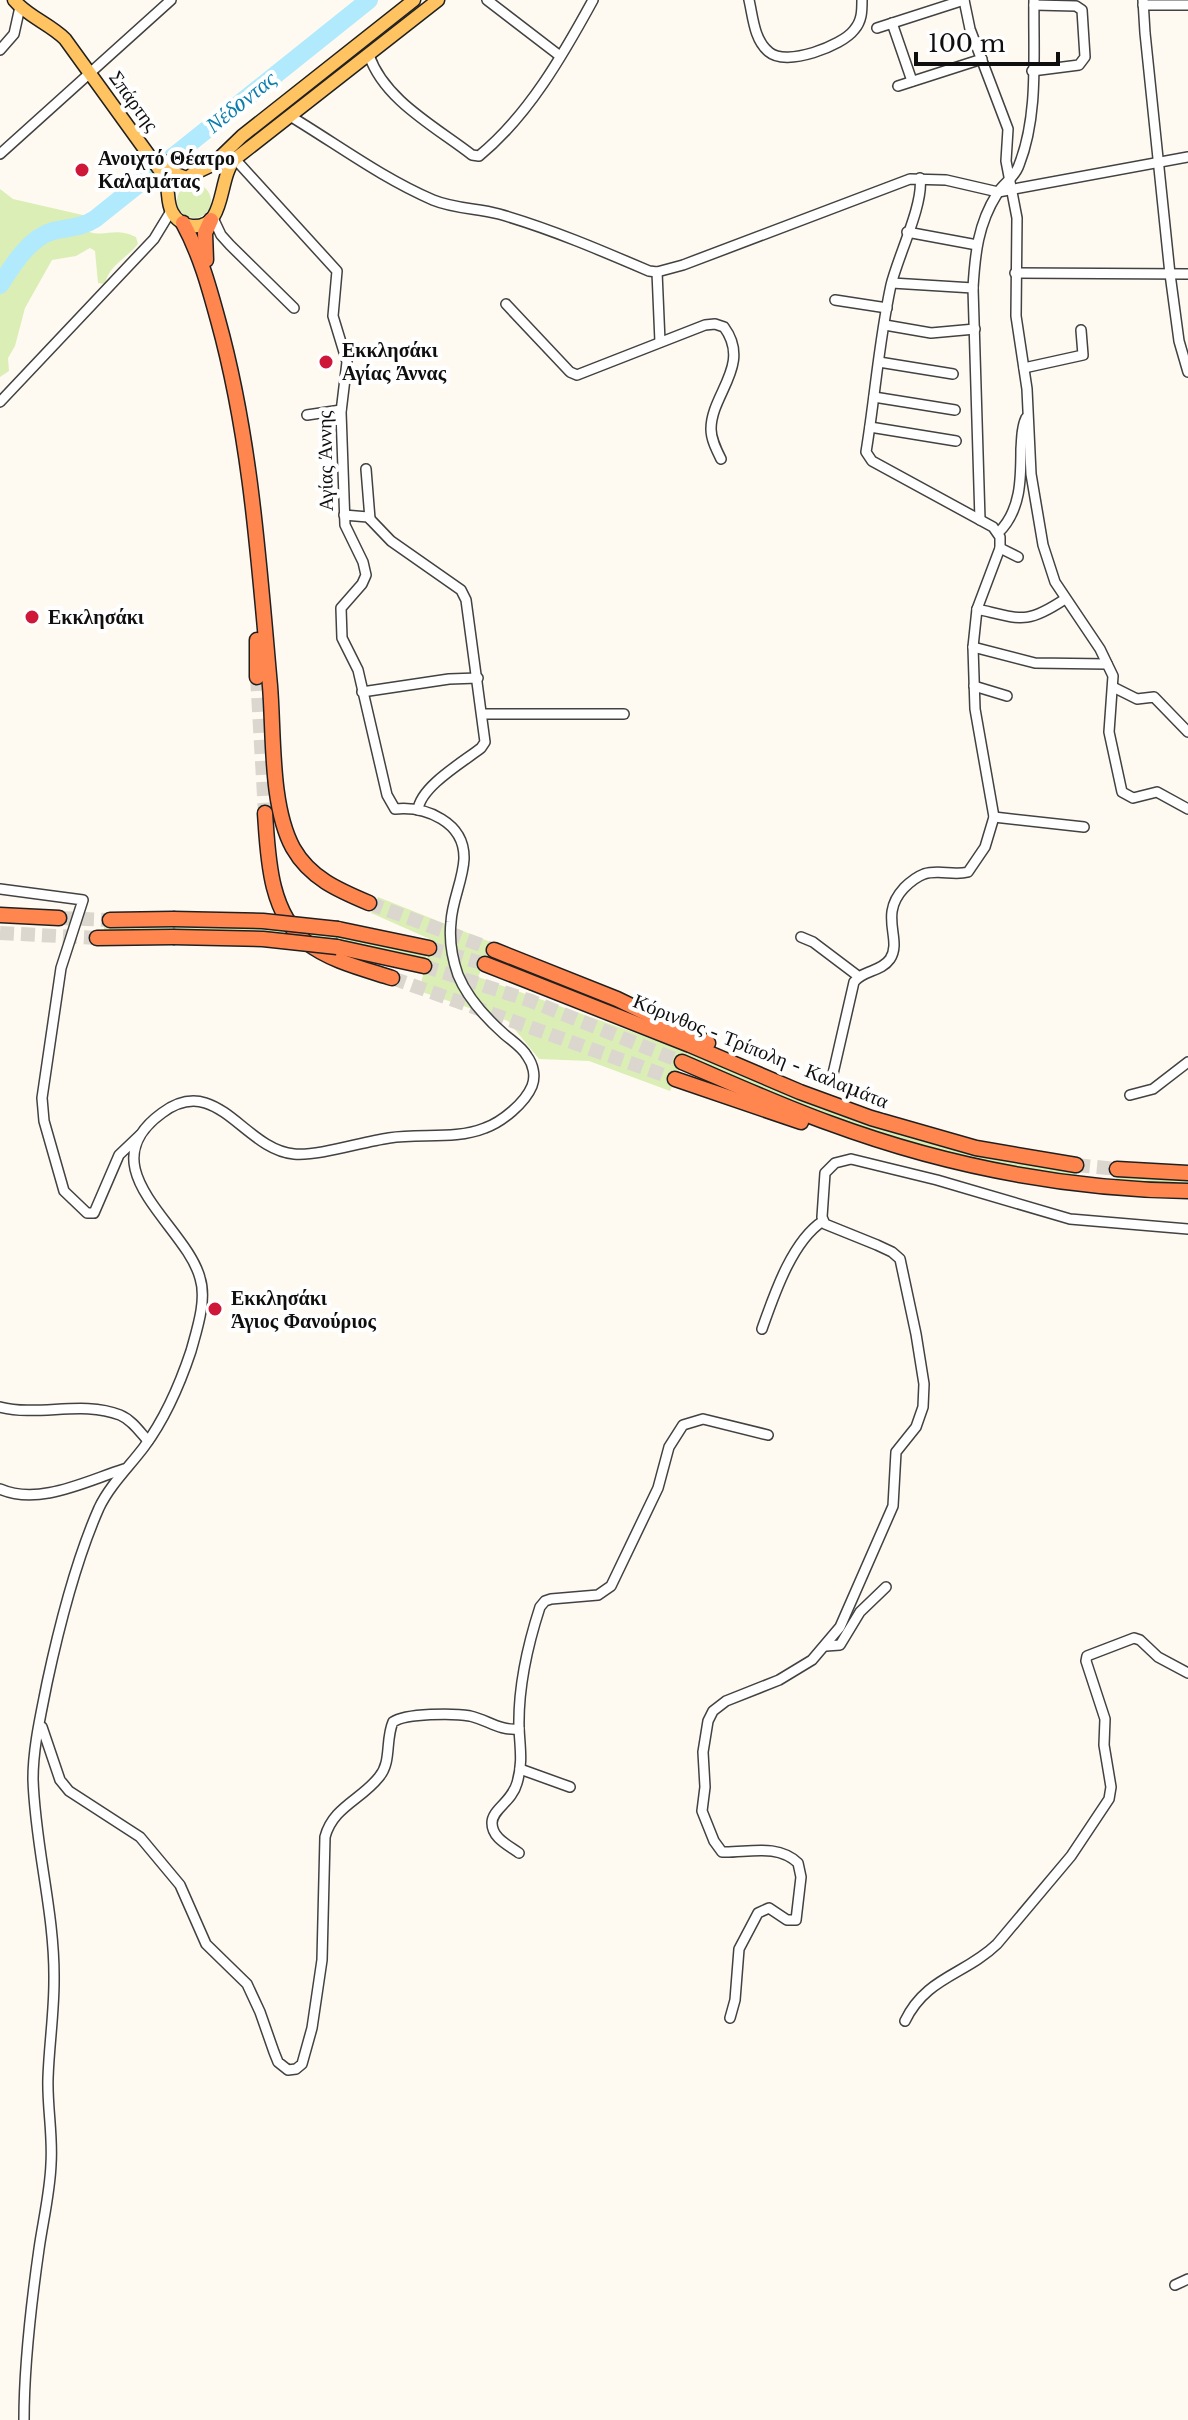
<svg xmlns="http://www.w3.org/2000/svg" width="1188" height="2420" viewBox="0 0 1188 2420" font-family="'Libre Baskerville',serif">
<style>
.grass{fill:#dbeeb6}
.lines{fill:none;stroke-linecap:round;stroke-linejoin:round}
.river{stroke:#b0eafc;stroke-width:18}
.highway-tunnel{stroke:#dbd7cf;stroke-width:14;stroke-dasharray:14 7;stroke-linecap:butt}
.minor-casing{stroke:#424242;stroke-width:12}
.major-casing{stroke:#202020;stroke-width:15}
.highway-casing{stroke:#202020;stroke-width:17}
.minor{stroke:#fff;stroke-width:9}
.major{stroke:#ffc361;stroke-width:12}
.highway{stroke:#ff874f;stroke-width:14}
.highway-bridge-casing{stroke:#202020;stroke-width:17;stroke-linecap:butt}
.highway-bridge{stroke:#ff874f;stroke-width:14}
.poi-dot{fill:#cf1739;stroke:#fff;stroke-width:3}
.labels{text-anchor:middle;dominant-baseline:central;stroke-width:8;stroke-linejoin:round;paint-order:stroke}
.street-label{font-size:20px;fill:#0f0f0f;stroke:#fff}
.poi-label{font-size:20px;font-weight:bold;fill:#0f0f0f;stroke:#fff;text-anchor:start}
.water-label{font-size:22px;font-style:italic;fill:#0a7eaf;stroke:#fff}
</style>
<rect width="100%" height="100%" fill="#fffaf1"/>
<g class="grass">
<circle cx="194" cy="201" r="17"/>
<path d="M 0,189 L 13,199 L 87,216 L 89,232 C 108,237 114,227 136,237 L 138,244 C 126,259 109,265 105,284 L 98,283 L 95,251 L 90,248 L 76,256 L 52,260 L 25,308 L 15,346 L 8,358 L 9,371 L 0,377 Z"/>
<path d="M 378,897 L 493,943 L 478,977 L 686,1051 L 796,1098 L 904,1136 L 973,1154 L 1077,1172 L 1077,1177 C 1030,1170 984,1163 938,1151 C 851,1128 768,1092 685,1056 L 670,1091 L 589,1061 L 539,1059 L 508,1021 L 419,991 L 432,940 L 371,913 Z"/>
<path d="M 173,926 C 259,927 343,932 427,955 L 425,960 C 319,931 213,930 104,932 L 104,927 Z"/>
<polygon points="1117,1176 1188,1179 1188,1184 1116,1181"/>
</g>
<g class="lines">
<path class="river" d="M 0,285 C 12,266 30,237 53,231 C 69,227 81,228 95,219 L 369,0"/>
<g class="highway-tunnel">
<polyline points="257,677 265,813"/>
<polyline points="369,903 494,950"/>
<polyline points="59,918 110,920"/>
<polyline points="0,933 97,938"/>
<polyline points="429,948 485,964"/>
<polyline points="424,966 531,1001 682,1062"/>
<polyline points="392,978 675,1079"/>
<polyline points="1076,1165 1117,1169"/>
</g>
<g class="minor-casing">
<g id="minor">
<polyline points="487,0 560,56"/>
<path d="M 749,0 C 753,17 754,40 769,52 C 786,67 842,46 854,30 C 862,21 862,11 862,0"/>
<polyline points="964,0 970,29 1008,129 1006,161 1017,218 1016,316 1027,389 1031,474 1043,545 1055,582 1100,649 1113,676 1109,732 1122,792 1133,798 1157,792 1188,809"/>
<polyline points="1143,0 1145,33 1170,274 1179,341 1188,372"/>
<polyline points="1143,5 1188,5"/>
<polyline points="892,23 912,81"/>
<polyline points="877,28 964,0"/>
<polyline points="0,50 14,34 20,7"/>
<path d="M 369,55 C 384,100 436,127 472,155 L 479,156 C 528,116 563,55 593,0"/>
<polyline points="1032,71 1079,65 1085,57 1082,10 1076,6 1034,5"/>
<polyline points="898,86 982,59"/>
<path d="M 290,116 C 338,145 382,178 433,200 C 455,209 477,208 499,214 C 551,229 600,250 649,271 L 657,272 L 683,265 L 910,179 L 946,180 L 998,192 L 1188,157"/>
<polyline points="0,154 171,0"/>
<polyline points="213,218 221,235 230,245 294,308"/>
<polyline points="907,232 977,245"/>
<polyline points="657,272 660,342"/>
<polyline points="1015,273 1188,274"/>
<polyline points="892,283 973,288"/>
<polyline points="835,300 887,308"/>
<path d="M 506,304 L 570,372 L 577,375 L 705,325 L 715,324 L 724,327 C 752,365 711,394 711,429 C 711,439 716,449 721,459"/>
<polyline points="885,325 931,333 975,329"/>
<polyline points="879,362 953,374"/>
<polyline points="1024,368 1083,355 1081,330"/>
<polyline points="874,397 955,410"/>
<polyline points="0,402 154,239 171,211"/>
<polyline points="307,415 341,410"/>
<polyline points="870,427 956,441"/>
<polyline points="366,469 370,519"/>
<path d="M 344,515 L 368,517 L 391,541 L 461,590 L 466,600 L 485,742 L 481,748 C 463,762 420,787 418,810"/>
<path d="M 980,520 L 973,288 C 975,254 978,224 997,194 C 1003,183 1015,178 1019,165 C 1039,115 1033,53 1034,0"/>
<path d="M 998,533 C 1021,511 1021,479 1021,449 C 1022,438 1021,428 1026,418"/>
<polyline points="1000,548 1018,557"/>
<path d="M 977,609 C 1021,619 1026,625 1065,599"/>
<polyline points="973,647 1035,663 1107,664"/>
<polyline points="974,686 1007,696"/>
<polyline points="1113,687 1137,699 1154,697 1188,732"/>
<polyline points="362,692 449,679 478,678"/>
<polyline points="483,714 624,714"/>
<polyline points="994,817 1084,827"/>
<polyline points="0,889 83,900 61,968 42,1098 44,1121 64,1191 87,1213 94,1213 119,1155 140,1135"/>
<polyline points="801,937 813,942 858,976"/>
<path d="M 832,1078 L 854,982 C 863,970 881,972 890,959 C 903,939 878,916 904,888 C 910,882 916,877 924,874 C 939,869 953,876 968,872 L 985,847 L 994,817 L 975,709 L 973,647 L 977,609 L 1000,548 L 1000,537 L 993,527 L 872,461 L 866,452 C 875,397 879,340 891,285 C 898,256 924,204 920,178"/>
<polyline points="1130,1095 1153,1089 1188,1062"/>
<path d="M 762,1329 C 774,1295 792,1241 823,1221"/>
<path d="M 0,1407 C 39,1417 82,1400 120,1415 C 132,1420 140,1432 148,1441"/>
<path d="M 0,1489 C 39,1506 86,1481 124,1469"/>
<polyline points="826,1646 840,1645 860,1612 886,1587"/>
<path d="M 42,1727 L 60,1780 L 69,1791 L 140,1837 L 180,1885 L 206,1944 L 247,1984 L 260,2012 L 274,2052 L 278,2062 L 288,2070 L 296,2069 L 302,2064 L 312,2028 L 322,1960 L 325,1837 C 333,1807 361,1800 379,1777 C 392,1762 385,1740 393,1722 C 406,1713 454,1713 470,1716 C 488,1720 499,1731 519,1729"/>
<polyline points="520,1769 570,1787"/>
<path d="M 519,1853 C 508,1845 492,1838 492,1823 C 492,1809 512,1802 517,1783 C 523,1763 520,1748 519,1728 C 518,1686 527,1647 540,1607 L 545,1601 L 551,1599 L 598,1595 L 611,1586 L 658,1488 L 669,1447 L 683,1425 L 703,1419 L 768,1435"/>
<path d="M 730,2018 L 735,2000 L 739,1949 L 758,1913 L 769,1908 L 787,1920 L 796,1920 L 801,1877 L 798,1863 C 777,1843 747,1853 722,1852 L 714,1841 L 702,1811 L 705,1787 L 703,1752 L 708,1721 L 713,1711 L 726,1701 L 779,1680 L 812,1660 L 840,1627 L 893,1506 L 896,1452 L 916,1427 L 923,1407 L 924,1384 L 916,1334 L 900,1259 L 892,1252 L 877,1245 L 825,1224 L 822,1217 L 825,1173 L 835,1163 L 851,1159 L 937,1180 L 1070,1219 L 1188,1229"/>
<path d="M 905,2021 C 926,1977 965,1975 997,1944 L 1071,1856 L 1109,1799 L 1111,1787 L 1104,1745 L 1105,1719 L 1086,1661 L 1087,1656 L 1134,1638 L 1140,1640 L 1158,1657 L 1188,1673"/>
<polyline points="1175,2285 1188,2279"/>
<path d="M 24,2420 C 24,2364 31,2305 39,2249 C 43,2221 50,2192 51,2164 C 53,2135 47,2106 48,2078 C 49,2046 54,2014 54,1981 C 55,1913 35,1847 33,1779 C 33,1747 41,1714 47,1683 C 59,1627 76,1560 99,1508 C 110,1485 129,1467 144,1447 C 164,1420 180,1384 191,1351 C 197,1329 207,1300 200,1278 C 186,1225 86,1168 162,1113 C 217,1072 243,1149 294,1154 C 320,1156 361,1142 389,1138 C 421,1133 455,1140 485,1128 C 502,1122 525,1103 532,1086 C 536,1076 533,1064 527,1056 C 522,1047 512,1041 504,1034 C 486,1018 467,997 458,975 C 452,958 449,940 451,922 C 452,901 463,880 464,859 C 465,822 426,806 395,809 L 387,795 L 358,670 L 342,638 L 341,608 L 362,584 L 366,575 L 363,562 L 345,525 L 341,412 L 347,362 L 333,316 L 337,271 L 235,159"/>
</g>
</g>
<g class="major-casing">
<g id="major">
<path d="M 14,0 C 27,16 50,24 65,39 L 164,176 C 170,188 166,201 172,212 C 176,220 184,225 192,226 C 227,229 217,179 235,159 L 438,0"/>
<polyline points="163,161 173,173 184,177"/>
<polyline points="191,175 212,165 242,136 414,0"/>
</g>
</g>
<g class="highway-casing">
<g id="highway">
<path d="M 183,223 C 200,254 209,287 218,320 C 251,439 259,564 270,686 C 274,734 270,806 293,848 C 310,878 338,890 369,903"/>
<polyline points="206,260 205,233 211,220"/>
<polyline points="257,640 257,677"/>
<path d="M 265,813 C 268,856 269,912 306,942 C 330,961 364,969 392,978"/>
<polyline points="0,915 59,918"/>
<polyline points="110,920 173,919"/>
<polyline points="338,929 429,948"/>
<polyline points="97,938 173,937"/>
<polyline points="337,947 424,966"/>
<polyline points="494,950 617,999 708,1043"/>
<polyline points="485,964 690,1045 800,1092 871,1118 976,1148 1076,1165"/>
<path d="M 682,1062 C 731,1083 779,1105 829,1123 C 945,1166 1065,1189 1188,1191"/>
<polyline points="675,1079 801,1122"/>
<polyline points="1117,1169 1188,1173"/>
</g>
</g>
<use href="#minor" class="minor"/>
<use href="#major" class="major"/>
<use href="#highway" class="highway"/>
<g class="highway-bridge-casing">
<g id="highway-bridge">
<polyline points="173,919 263,921 338,929"/>
<polyline points="173,937 263,939 337,947"/>
</g>
</g>
<use href="#highway-bridge" class="highway-bridge"/>
</g>
<g class="poi-dot">
<circle cx="82" cy="170" r="8"/>
<circle cx="326" cy="362" r="8"/>
<circle cx="32" cy="617" r="8"/>
<circle cx="215" cy="1309" r="8"/>
</g>
<g class="labels">
<g class="street-label">
<text transform="translate(134 101) rotate(54)">Σπάρτης</text>
<text transform="translate(325 461) rotate(-91)">Αγίας Άννης</text>
<text transform="translate(761 1051) rotate(22)">Κόρινθος - Τρίπολη - Καλαμάτα</text>
</g>
<g class="poi-label">
<text x="98" y="158">Ανοιχτό Θέατρο<tspan x="98" dy="23">Καλαμάτας</tspan></text>
<text x="342" y="350">Εκκλησάκι<tspan x="342" dy="23">Αγίας Άννας</tspan></text>
<text x="48" y="617">Εκκλησάκι</text>
<text x="231" y="1298">Εκκλησάκι<tspan x="231" dy="23">Άγιος Φανούριος</tspan></text>
</g>
<g class="water-label">
<text transform="translate(241 102) rotate(-39)">Νέδoντας</text>
</g>
</g>
<path d="M916 52v12h142v-12" fill="none" stroke="#0f0f0f" stroke-width="4"/>
<text x="928" y="52" font-size="24" fill="#0f0f0f" stroke="#ffffff" stroke-width="6" paint-order="stroke">100 m</text>
</svg>
